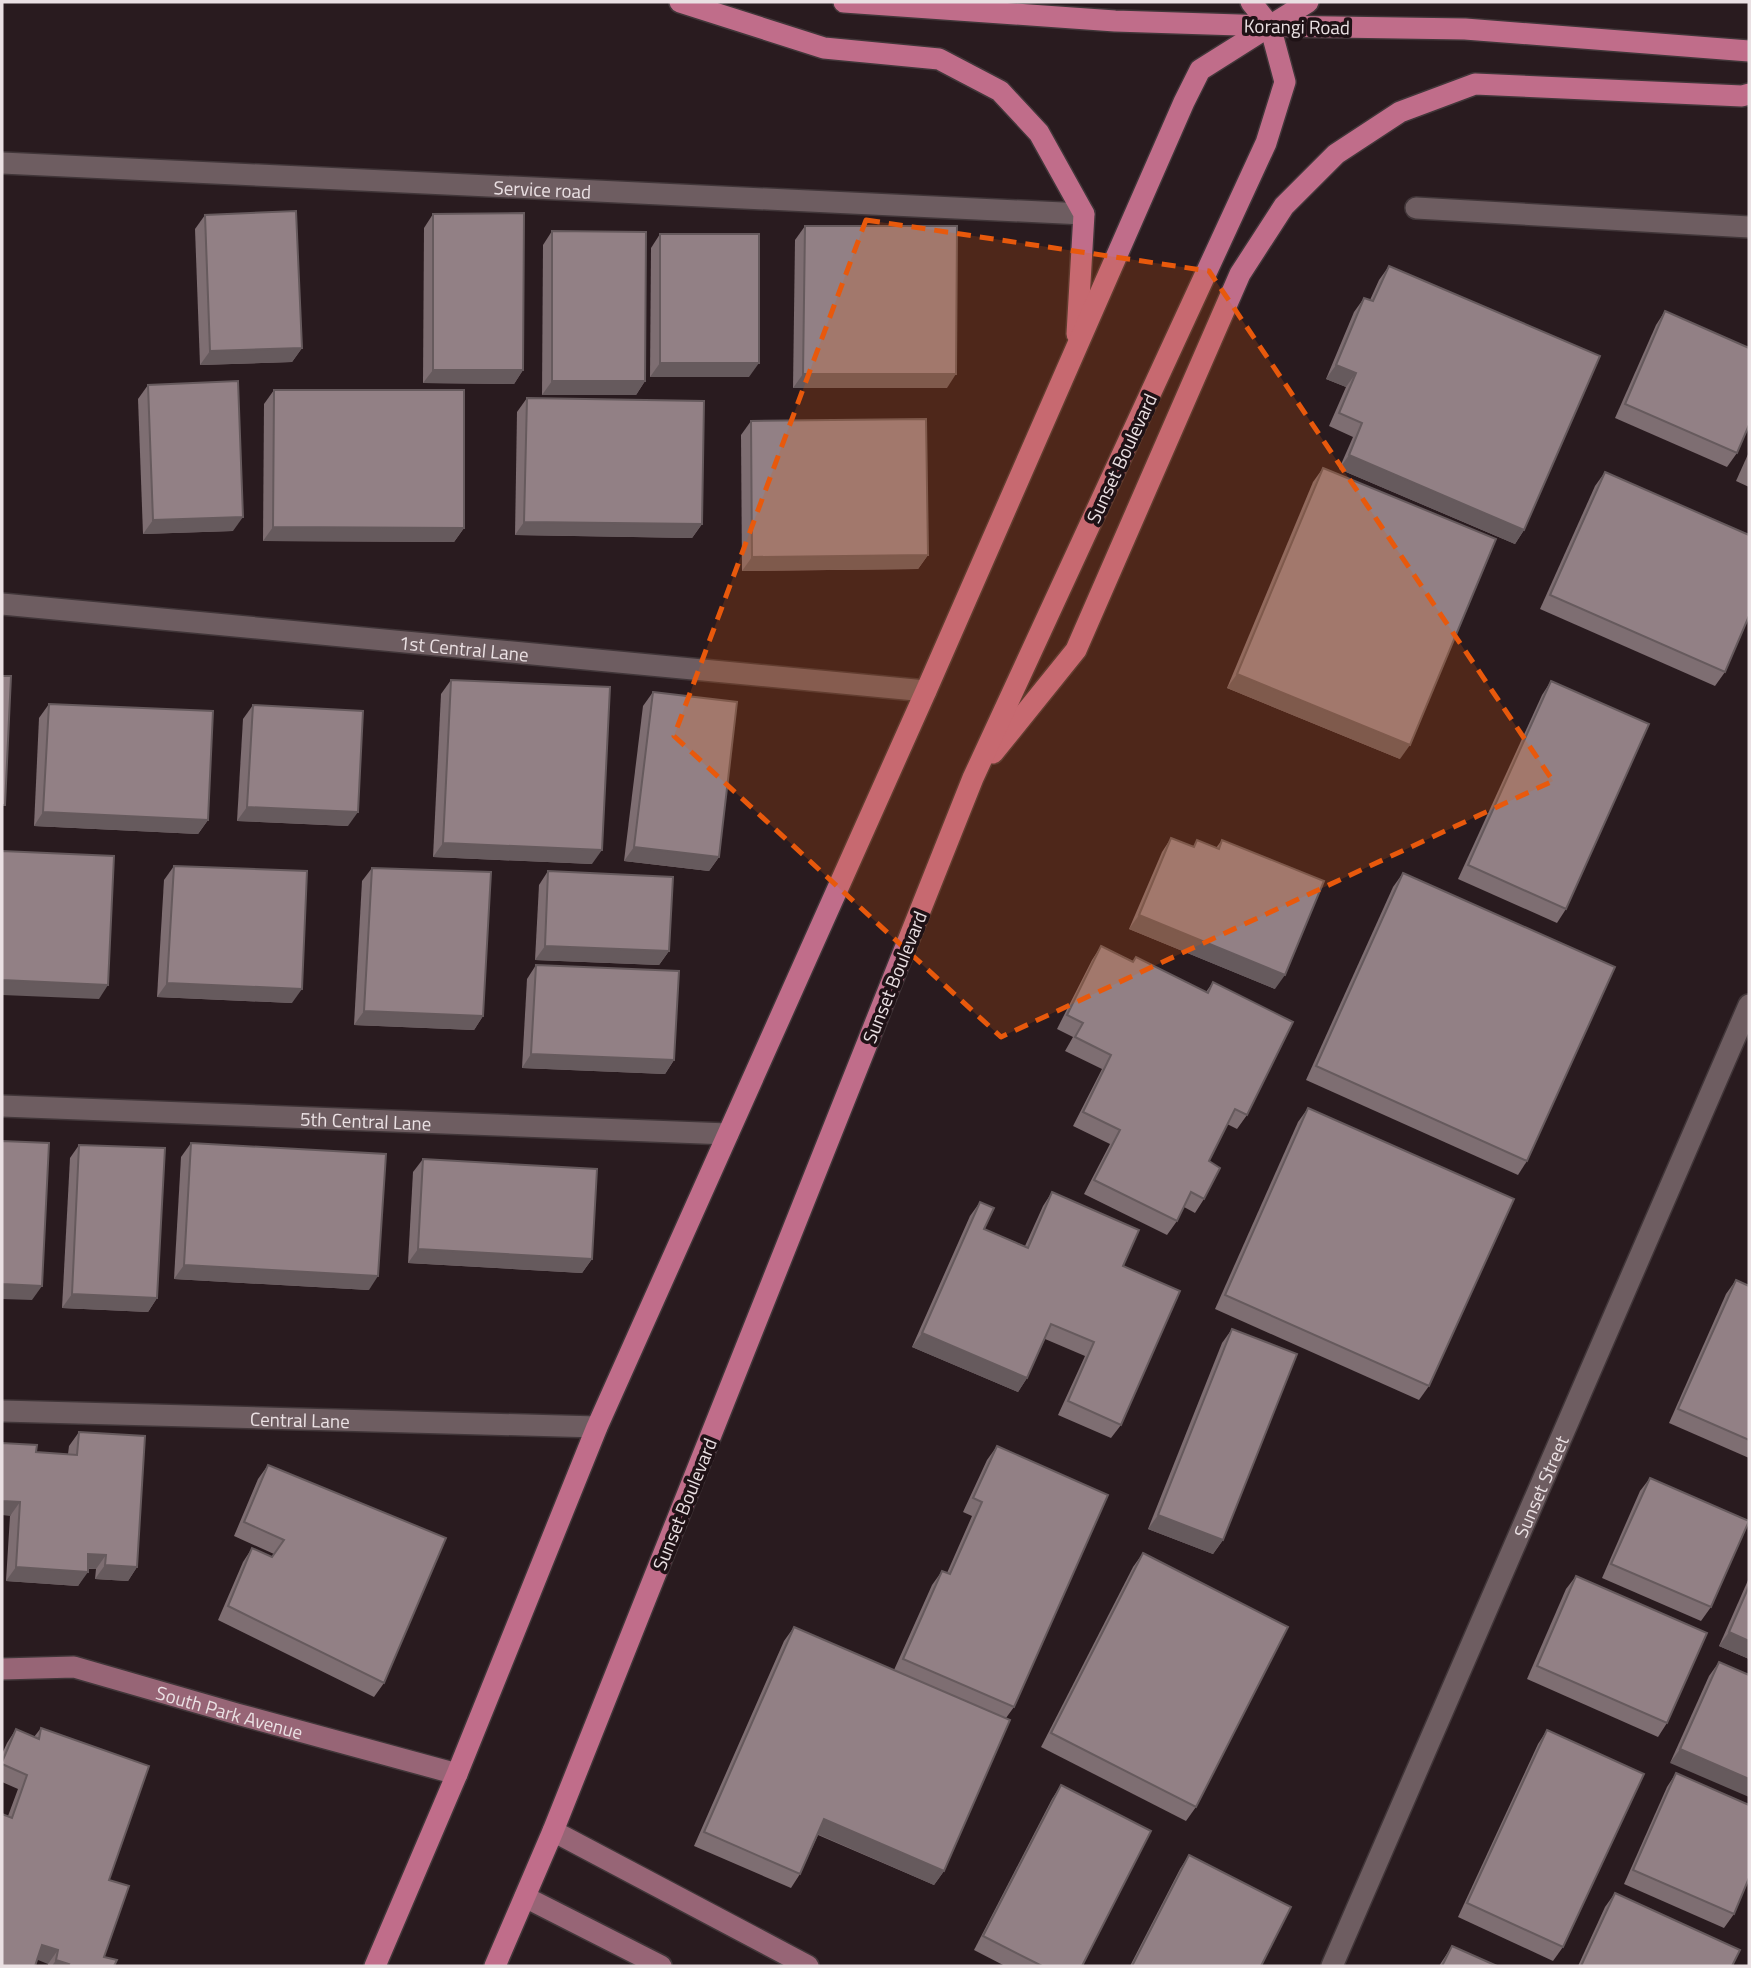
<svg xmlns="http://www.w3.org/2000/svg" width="1751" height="1968" viewBox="0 0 1751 1968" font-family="'Titillium Web',sans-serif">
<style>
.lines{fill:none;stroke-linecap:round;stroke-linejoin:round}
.lane-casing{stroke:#413639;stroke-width:24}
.street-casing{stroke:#413639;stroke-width:24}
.secondary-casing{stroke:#413639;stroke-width:24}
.primary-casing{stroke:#413639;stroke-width:24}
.lane{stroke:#6e5d61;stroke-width:21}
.street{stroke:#6e5d61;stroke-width:21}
.secondary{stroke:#976576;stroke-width:21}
.primary{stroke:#c06d8a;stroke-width:21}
.wall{fill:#7e6e72}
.shaded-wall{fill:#665a5d}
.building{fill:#928085;stroke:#665a5d;stroke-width:2}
.marked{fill:#e8590c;fill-opacity:0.2;stroke:#e8590c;stroke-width:5;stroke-dasharray:14 9;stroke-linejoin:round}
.labels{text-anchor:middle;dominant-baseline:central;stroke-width:7;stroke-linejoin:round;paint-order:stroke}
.street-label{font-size:19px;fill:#eae0e3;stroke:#1f1216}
</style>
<rect width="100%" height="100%" fill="#291b1f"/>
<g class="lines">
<g class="lane-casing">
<g id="lane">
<path id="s1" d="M 2,163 L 1084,214"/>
</g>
</g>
<g class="street-casing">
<g id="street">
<polyline points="1416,208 1749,227"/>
<path id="s2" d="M 2,604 L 926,691"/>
<path id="s3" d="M 2,1106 L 728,1134"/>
<path id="s4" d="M 2,1411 L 597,1427"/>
<path id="s5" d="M 1332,1966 L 1749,1005"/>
</g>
</g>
<g class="secondary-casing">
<g id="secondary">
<path id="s6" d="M 2,1669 L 74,1667 L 237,1714 L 457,1774"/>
<polyline points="553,1831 808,1966"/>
<polyline points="525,1897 661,1966"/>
</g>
</g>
<g class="primary-casing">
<g id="primary">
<polyline points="680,2 824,48 939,59 1000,91 1039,133 1084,214 1077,334"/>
<polyline points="844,2 1115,21 1270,26 1465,29 1749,51"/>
<polyline points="993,753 1076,650 1240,274 1284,206 1336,154 1400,112 1475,84 1742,96 1749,94"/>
<polyline points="375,1966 457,1774 597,1427 926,691 1184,102 1200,70 1308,2"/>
<polyline points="495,1966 553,1831 973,778 1266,143 1285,82 1270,26 1251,2"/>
</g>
</g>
<use href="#lane" class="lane"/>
<use href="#street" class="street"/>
<use href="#secondary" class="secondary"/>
<use href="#primary" class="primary"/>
</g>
<g class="wall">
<polygon points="433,214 523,370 514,384 423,383 424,228"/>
<polygon points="205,215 302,348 292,362 200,365 195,229"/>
<polygon points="805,226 947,388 793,388 795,240"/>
<polygon points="552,231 645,381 636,395 542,395 543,245"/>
<polygon points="660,234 749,377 650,377 651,248"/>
<polygon points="1389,266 1524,530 1515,544 1339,469 1353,437 1329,426 1346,387 1326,379 1354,312 1364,298 1370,300 1379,280"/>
<polygon points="1665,311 1737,453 1727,467 1615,418 1656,325"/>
<polygon points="148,385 233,531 143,534 138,399"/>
<polygon points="274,390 464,528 454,542 263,541 264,404"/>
<polygon points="527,398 702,524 692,538 515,535 517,412"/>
<polygon points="751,421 928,555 918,569 742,571 741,435"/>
<polygon points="1749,452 1749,487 1736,481"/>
<polygon points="1323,468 1400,759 1227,688 1313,482"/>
<polygon points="1605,472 1725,672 1715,686 1540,609 1595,486"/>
<polygon points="451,680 592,864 433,857 441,694"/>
<polygon points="1551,681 1566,909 1557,923 1458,879 1542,695"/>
<polygon points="653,692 719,857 709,871 624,861 643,706"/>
<polygon points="49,704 208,820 198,834 34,826 39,718"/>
<polygon points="253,705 348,826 237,821 243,719"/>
<polygon points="1171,838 1193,847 1197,840 1216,848 1222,840 1275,989 1129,929 1162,852"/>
<polygon points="174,866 292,1003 157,997 164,880"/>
<polygon points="372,868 483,1016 474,1030 354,1025 362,881"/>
<polygon points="548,871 669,951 659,965 535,960 539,885"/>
<polygon points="1403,873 1527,1161 1518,1175 1306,1080 1393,887"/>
<polygon points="1101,946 1133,961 1136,957 1206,992 1213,982 1247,1115 1237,1129 1227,1124 1209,1161 1204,1199 1195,1213 1184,1207 1177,1221 1167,1235 1084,1194 1110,1144 1073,1126 1102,1069 1065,1051 1073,1037 1057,1029 1092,960"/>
<polygon points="536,965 674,1060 665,1074 522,1068 527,979"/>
<polygon points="1308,1108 1429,1386 1419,1400 1215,1309 1298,1122"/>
<polygon points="191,1143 369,1290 174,1279 181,1157"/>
<polygon points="79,1145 157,1298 148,1312 62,1308 70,1158"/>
<polygon points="423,1159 592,1259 582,1273 408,1263 413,1172"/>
<polygon points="1052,1192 1123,1266 1121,1425 1111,1438 1058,1415 1085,1356 1045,1339 1027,1378 1018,1392 912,1347 970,1216 980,1202 984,1229 1025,1246 1043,1206"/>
<polygon points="1736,1280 1749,1286 1749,1458 1669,1423 1726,1294"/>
<polygon points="1232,1329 1223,1540 1213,1554 1148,1529 1222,1343"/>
<polygon points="79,1432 137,1567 128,1581 95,1579 96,1569 88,1569 78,1586 6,1581 10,1516 36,1452 68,1454 69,1446"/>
<polygon points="997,1446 1014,1707 1006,1718 944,1871 934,1885 818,1835 800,1874 791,1888 694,1846 784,1641 794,1627 894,1670 932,1585 942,1571 947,1573 972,1516 963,1512 987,1460"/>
<polygon points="268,1465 384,1683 374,1697 218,1620 243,1562 252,1548 272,1557 274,1554 234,1536 258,1479"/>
<polygon points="1650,1478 1711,1607 1701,1621 1602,1578 1640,1491"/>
<polygon points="1143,1553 1196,1807 1186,1821 1041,1747 1133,1567"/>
<polygon points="1576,1576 1667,1723 1658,1737 1527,1679 1566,1589"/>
<polygon points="1749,1578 1749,1659 1719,1646"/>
<polygon points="1719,1662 1749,1675 1670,1763 1709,1676"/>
<polygon points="41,1728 109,1880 104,1957 114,1966 48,1966 48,1964 8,1816 18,1789 2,1782 2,1754 7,1743 16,1729 34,1737"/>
<polygon points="1547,1730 1563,1947 1553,1961 1458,1917 1538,1744"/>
<polygon points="1676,1773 1734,1914 1724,1928 1624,1884 1667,1787"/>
<polygon points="1061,1785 1082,1966 1005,1966 974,1950 1052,1799"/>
<polygon points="1189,1855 1261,1966 1130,1966 1180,1869"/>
<polygon points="1615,1893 1732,1966 1578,1966 1605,1907"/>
<polygon points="1452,1946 1497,1966 1439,1966"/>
</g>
<g class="shaded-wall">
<polygon points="302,348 292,362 200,365 210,351"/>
<polygon points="660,363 759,363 749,377 650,377"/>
<polygon points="1336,365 1356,373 1346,387 1326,379"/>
<polygon points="433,370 523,370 514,384 423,383"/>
<polygon points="803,374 956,374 947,388 793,388"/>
<polygon points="552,381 645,381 636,395 542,395"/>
<polygon points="1349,455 1524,530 1515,544 1339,469"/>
<polygon points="243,517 233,531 143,534 153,520"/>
<polygon points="524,522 702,524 692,538 515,535"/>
<polygon points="273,527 464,528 454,542 263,541"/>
<polygon points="928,555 918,569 742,571 752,557"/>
<polygon points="1237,674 1410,745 1400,759 1227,688"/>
<polygon points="247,807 358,812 348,826 237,821"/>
<polygon points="43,812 208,820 198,834 34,826"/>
<polygon points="443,843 602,850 592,864 433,857"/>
<polygon points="634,847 719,857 709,871 624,861"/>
<polygon points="1139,915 1285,975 1275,989 1129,929"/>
<polygon points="545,946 669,951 659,965 535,960"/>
<polygon points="2,980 108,985 99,999 2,995"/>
<polygon points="167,983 302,989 292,1003 157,997"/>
<polygon points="364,1011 483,1016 474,1030 354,1025"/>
<polygon points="531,1054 674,1060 665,1074 522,1068"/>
<polygon points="418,1249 592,1259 582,1273 408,1263"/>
<polygon points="184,1265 378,1276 369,1290 174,1279"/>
<polygon points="2,1284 42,1286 32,1300 2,1299"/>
<polygon points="72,1294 157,1298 148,1312 62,1308"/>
<polygon points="922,1333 1027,1378 1018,1392 912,1347"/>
<polygon points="2,1501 20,1502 10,1516 2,1515"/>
<polygon points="1158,1515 1223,1540 1213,1554 1148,1529"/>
<polygon points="88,1554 106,1555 96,1569 78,1568"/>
<polygon points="105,1565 137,1567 128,1581 95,1579"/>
<polygon points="16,1567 88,1572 78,1586 6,1581"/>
<polygon points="1729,1632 1749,1641 1749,1659 1719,1646"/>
<polygon points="1680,1749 1749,1779 1749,1797 1670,1763"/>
<polygon points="824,1819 944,1871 934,1885 815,1833"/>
<polygon points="42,1945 58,1950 48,1964 33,1958"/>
<polygon points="56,1960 69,1964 68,1966 52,1966"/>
</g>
<g class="building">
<polygon points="296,211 302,348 210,351 205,215"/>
<polygon points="524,213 523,370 433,370 433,214"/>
<polygon points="805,226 957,226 956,374 803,374"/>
<polygon points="552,231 646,232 645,381 552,381"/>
<rect x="660" y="234" width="99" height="129"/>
<polygon points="1389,266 1600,356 1524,530 1349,455 1362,423 1339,413 1356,373 1336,365 1364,298 1373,301"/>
<polygon points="1665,311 1749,348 1749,425 1737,453 1625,404"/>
<polygon points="238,381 243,517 153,520 148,385"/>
<polygon points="274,390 464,390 464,528 273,527"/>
<polygon points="527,398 704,401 702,524 524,522"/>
<polygon points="926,419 928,555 752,557 751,421"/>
<polygon points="1323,468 1496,539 1410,745 1237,674"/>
<polygon points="1605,472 1749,535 1749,616 1725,672 1550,595"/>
<polygon points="2,676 11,676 5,805 2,805"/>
<polygon points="451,680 610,687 602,850 443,843"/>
<polygon points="1551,681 1649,724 1566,909 1468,865"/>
<polygon points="653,692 737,702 719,857 634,847"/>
<polygon points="49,704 213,711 208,820 43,812"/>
<polygon points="253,705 363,711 358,812 247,807"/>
<polygon points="1171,838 1194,847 1197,840 1219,849 1222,840 1324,881 1285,975 1139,915"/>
<polygon points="2,851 114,856 108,985 2,980"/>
<polygon points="174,866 307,871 302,989 167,983"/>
<polygon points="372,868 491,872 483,1016 364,1011"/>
<polygon points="548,871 673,877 669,951 545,946"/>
<polygon points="1403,873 1615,967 1527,1161 1316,1066"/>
<polygon points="1101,946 1133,962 1136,957 1208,993 1213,982 1293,1022 1247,1115 1235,1109 1209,1161 1220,1168 1204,1199 1191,1192 1177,1221 1094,1180 1120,1130 1083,1112 1111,1055 1075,1037 1083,1023 1067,1015"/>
<polygon points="536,965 679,971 674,1060 531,1054"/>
<polygon points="1308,1108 1514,1199 1429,1386 1225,1295"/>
<polygon points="2,1141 49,1143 42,1286 2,1284"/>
<polygon points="191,1143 386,1154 378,1276 184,1265"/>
<polygon points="79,1145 165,1148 157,1298 72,1294"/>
<polygon points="423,1159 597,1169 592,1259 418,1249"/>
<polygon points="1052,1192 1139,1230 1123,1266 1180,1291 1121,1425 1068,1401 1094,1342 1051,1324 1027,1378 922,1333 980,1202 994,1208 984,1229 1028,1248"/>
<polygon points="1736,1280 1749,1286 1749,1440 1678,1409"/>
<polygon points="1232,1329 1297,1354 1223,1540 1158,1515"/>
<polygon points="79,1432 145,1436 137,1567 105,1565 106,1555 88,1554 88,1572 16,1567 20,1502 2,1501 2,1443 37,1445 36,1452 77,1455"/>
<polygon points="997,1446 1108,1495 1014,1707 903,1659 942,1571 950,1574 982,1502 973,1498"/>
<polygon points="268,1465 446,1538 384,1683 228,1606 252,1548 272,1557 284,1540 244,1522"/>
<polygon points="1650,1478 1749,1521 1711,1607 1611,1564"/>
<polygon points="1143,1553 1288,1627 1196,1807 1051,1733"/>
<polygon points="1576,1576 1707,1633 1667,1723 1537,1666"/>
<polygon points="1749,1586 1749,1641 1729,1632"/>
<polygon points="794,1627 1010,1720 944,1871 824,1819 800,1874 704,1832"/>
<polygon points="1719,1662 1749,1675 1749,1779 1680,1749"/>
<polygon points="41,1728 149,1766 109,1880 129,1886 104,1957 117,1960 114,1966 68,1966 69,1964 56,1960 58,1950 42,1945 35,1966 2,1966 2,1814 12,1818 27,1775 2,1764 2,1762 16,1729 39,1739"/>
<polygon points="1547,1730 1644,1774 1563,1947 1467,1903"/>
<polygon points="1676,1773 1749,1805 1749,1878 1734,1914 1633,1870"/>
<polygon points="1061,1785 1151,1831 1082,1966 1042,1966 983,1936"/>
<polygon points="1189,1855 1291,1907 1261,1966 1132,1966"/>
<polygon points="1615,1893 1740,1950 1732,1966 1581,1966"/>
<polygon points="1452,1946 1497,1966 1442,1966"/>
</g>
<path class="marked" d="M 866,220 L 1209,271 L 1553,781 L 1001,1037 L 674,736 Z"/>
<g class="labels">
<g class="street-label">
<text transform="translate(1297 26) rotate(1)">Korangi Road</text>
<text stroke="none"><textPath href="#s1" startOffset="541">Service road</textPath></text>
<text transform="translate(1121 458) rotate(-65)">Sunset Boulevard</text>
<text stroke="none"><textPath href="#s2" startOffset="464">1st Central Lane</textPath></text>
<text transform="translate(894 977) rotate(-68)">Sunset Boulevard</text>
<text stroke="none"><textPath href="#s3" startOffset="364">5th Central Lane</textPath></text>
<text stroke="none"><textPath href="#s4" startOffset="298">Central Lane</textPath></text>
<text stroke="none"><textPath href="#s5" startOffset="523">Sunset Street</textPath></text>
<text transform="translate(684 1504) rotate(-68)">Sunset Boulevard</text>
<text stroke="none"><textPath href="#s6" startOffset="234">South Park Avenue</textPath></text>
</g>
</g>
<rect width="1751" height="1968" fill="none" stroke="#eae0e3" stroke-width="7"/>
</svg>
